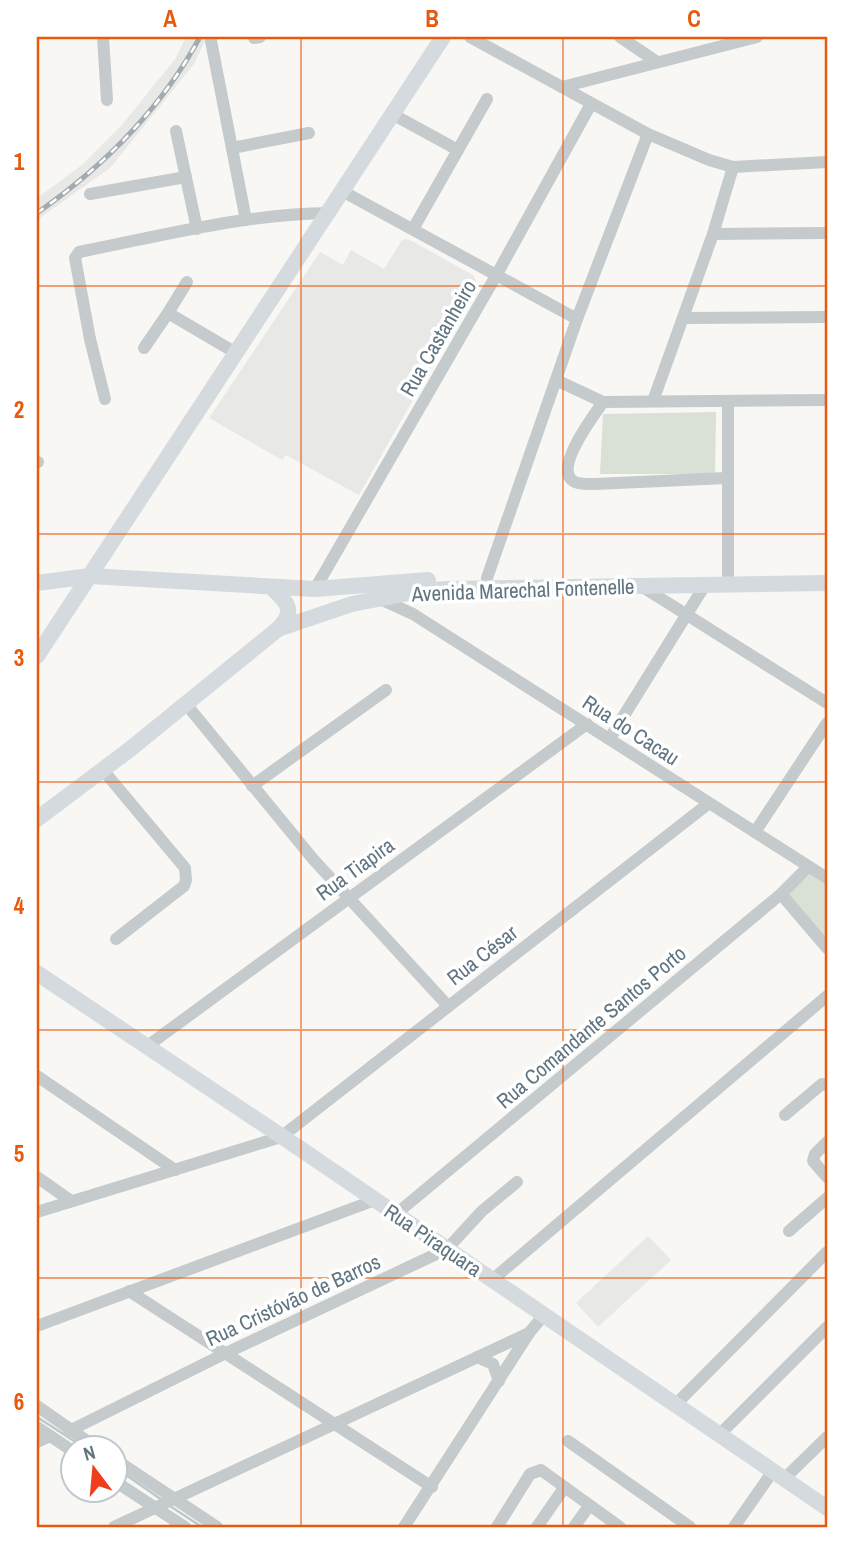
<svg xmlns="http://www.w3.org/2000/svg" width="864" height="1564" viewBox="0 0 864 1564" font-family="'Archivo Narrow',sans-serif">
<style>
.built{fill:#e8e9e7}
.green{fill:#d9e0d5}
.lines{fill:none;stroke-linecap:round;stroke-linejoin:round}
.stream{stroke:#bbc9cd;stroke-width:2.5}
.minor{stroke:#c5cacc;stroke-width:12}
.major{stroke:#d5dade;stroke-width:16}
.rail-casing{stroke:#a3abb0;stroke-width:5}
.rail{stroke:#fff;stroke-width:2.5;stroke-dasharray:8;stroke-linecap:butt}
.grid{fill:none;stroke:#e8590c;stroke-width:2;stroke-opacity:0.55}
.labels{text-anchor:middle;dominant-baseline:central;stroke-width:7;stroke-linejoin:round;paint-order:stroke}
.street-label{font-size:21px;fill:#607581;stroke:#fff}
.neatline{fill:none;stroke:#e8590c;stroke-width:2.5}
.grid-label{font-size:23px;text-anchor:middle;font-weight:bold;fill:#e8590c}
</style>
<rect width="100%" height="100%" fill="#f8f7f4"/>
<g class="built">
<polygon points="186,37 207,37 194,64 110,168 37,220 37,198 82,165 121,126 175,59"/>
<polygon points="408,239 473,275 478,285 359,495 286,455 282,460 209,418 320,252 343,265 351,250 384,269 402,240"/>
<polygon points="648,1236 671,1260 598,1327 576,1303"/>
</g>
<g class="green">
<polygon points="716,412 715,474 600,474 603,414"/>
<polygon points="812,872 827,882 827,940 788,894"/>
</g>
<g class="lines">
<g class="stream">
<polyline points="37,1417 85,1448"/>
<polyline points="116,1468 162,1500"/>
<polyline points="170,1506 202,1527"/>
</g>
<g class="minor">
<polyline points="103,37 107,100"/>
<polyline points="470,37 648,134 709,160 733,167 827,162"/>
<polyline points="620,37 657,62"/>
<polyline points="254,38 260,37"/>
<polyline points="211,41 246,220"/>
<polyline points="562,87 757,37"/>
<polyline points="392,114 458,150"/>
<polyline points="176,131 197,229"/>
<polyline points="232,148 309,133"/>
<polyline points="342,191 577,319"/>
<polyline points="90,194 186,177"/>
<polyline points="413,229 487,99"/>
<polyline points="713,234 827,233"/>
<polyline points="187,282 168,313 236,353"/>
<polyline points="684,318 827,317"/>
<polyline points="144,348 168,313"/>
<polyline points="556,380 603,402 827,400"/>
<path d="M 105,399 L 90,339 L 75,258 L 79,252 C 161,236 244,214 329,213"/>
<polyline points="653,401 713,234 733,167"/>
<path d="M 603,402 C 594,415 554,467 573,481 C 579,485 588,484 595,484 L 727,478"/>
<polyline points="37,462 38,462"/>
<polyline points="728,575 728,401"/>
<polyline points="487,578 577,319 648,134"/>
<polyline points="641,586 827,703"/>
<polyline points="315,589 497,274 591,104"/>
<polyline points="378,598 413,614 827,878"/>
<polyline points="186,704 313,859 448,1006"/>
<polyline points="610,738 705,585"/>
<polyline points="103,770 185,868 186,880 184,886 116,939"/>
<polyline points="252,786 386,690"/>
<polyline points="755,832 827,723"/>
<polyline points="781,894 827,948"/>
<polyline points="146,1047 587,724"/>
<polyline points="37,1076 175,1170"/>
<polyline points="785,1115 822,1084 827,1085"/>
<polyline points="827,1142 815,1154 813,1161 827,1177"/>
<polyline points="37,1177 71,1201"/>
<polyline points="37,1212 281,1137 708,804"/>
<polyline points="396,1214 781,894 808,867"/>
<polyline points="789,1231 827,1198"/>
<polyline points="492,1280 827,996"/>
<polyline points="129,1291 432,1487"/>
<polyline points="37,1326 375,1200"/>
<polyline points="477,1357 493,1364 499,1381"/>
<polyline points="675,1405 827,1252"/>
<polyline points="37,1406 97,1448"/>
<polyline points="37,1427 74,1452"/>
<polyline points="69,1431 224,1354 447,1249 482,1211 517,1182"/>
<polyline points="719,1435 827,1327"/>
<polyline points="568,1441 690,1527"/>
<polyline points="37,1442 50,1436"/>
<polyline points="116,1460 217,1527"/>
<polyline points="784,1479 827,1437"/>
<polyline points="116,1482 185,1527"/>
<polyline points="114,1527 529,1333"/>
<polyline points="404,1527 529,1333 544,1315"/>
<polyline points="497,1527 530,1474 541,1470 620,1527"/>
<polyline points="537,1527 564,1488"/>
<polyline points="574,1527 589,1506"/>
<polyline points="734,1527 773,1471"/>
</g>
<g class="major">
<polyline points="37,583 90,576 315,589 428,580"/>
<path d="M 272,588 C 288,603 296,611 278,629"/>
<polyline points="37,656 443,37"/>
<polyline points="37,819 129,750 278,629 352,604 419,591 447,589 827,583"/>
<polyline points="37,973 305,1152 827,1508"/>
</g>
<g class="rail-casing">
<path id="rail" d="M 37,213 C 103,167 161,109 200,37"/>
</g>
<use href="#rail" class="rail"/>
</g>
<path class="grid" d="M 301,37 L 301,1527M 563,37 L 563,1527M 37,286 L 827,286M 37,534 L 827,534M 37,782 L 827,782M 37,1030 L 827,1030M 37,1278 L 827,1278"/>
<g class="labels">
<g class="street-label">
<text transform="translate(438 338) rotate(-60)">Rua Castanheiro</text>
<text transform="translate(523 590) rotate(-2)">Avenida Marechal Fontenelle</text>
<text transform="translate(631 730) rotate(33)">Rua do Cacau</text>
<text transform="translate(355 869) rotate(-36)">Rua Tiapira</text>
<text transform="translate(482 955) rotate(-38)">Rua César</text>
<text transform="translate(591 1027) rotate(-40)">Rua Comandante Santos Porto</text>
<text transform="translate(433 1240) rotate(34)">Rua Piraquara</text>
<text transform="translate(293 1300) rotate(-25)">Rua Cristóvão de Barros</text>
</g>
</g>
<rect width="864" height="1564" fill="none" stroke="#ffffff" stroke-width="77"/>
<g transform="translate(94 1469) rotate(344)"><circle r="33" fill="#ffffff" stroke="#bfc8cd" stroke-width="2"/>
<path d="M0-5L12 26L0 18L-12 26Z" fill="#f03d1c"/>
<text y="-10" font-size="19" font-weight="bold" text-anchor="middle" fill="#607581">N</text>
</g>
<rect x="38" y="38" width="788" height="1488" class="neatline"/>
<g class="grid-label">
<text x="170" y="27">A</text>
<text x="432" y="27">B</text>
<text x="694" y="27">C</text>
<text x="19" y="170">1</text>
<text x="19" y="418">2</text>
<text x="19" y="666">3</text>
<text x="19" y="914">4</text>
<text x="19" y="1162">5</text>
<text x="19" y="1410">6</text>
</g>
</svg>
